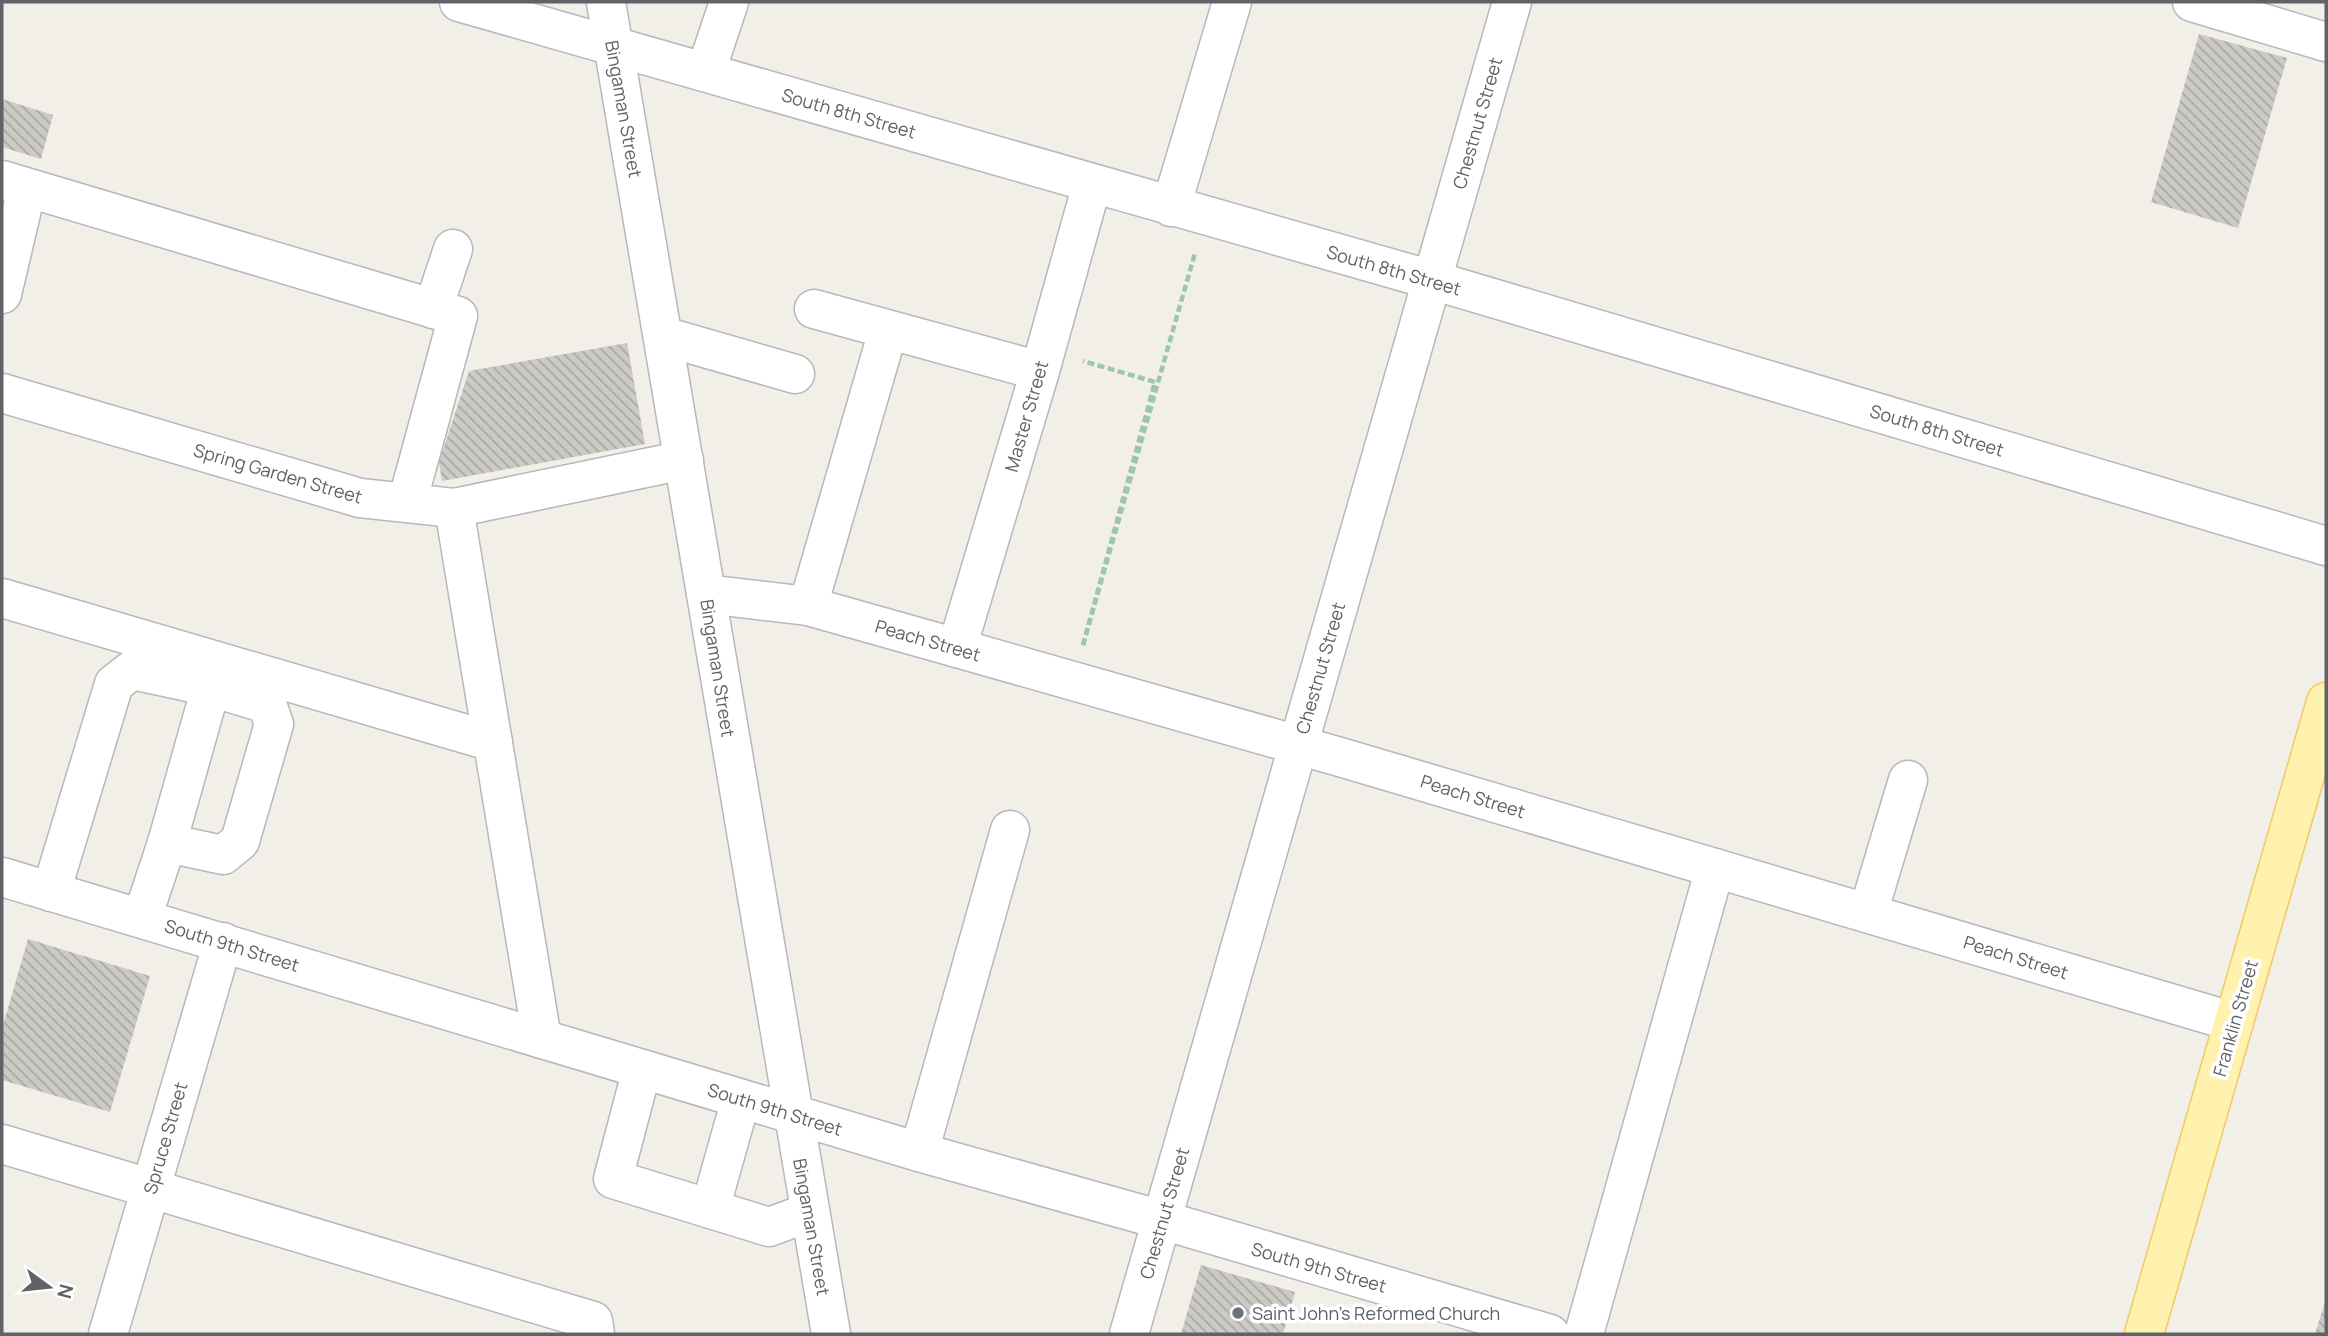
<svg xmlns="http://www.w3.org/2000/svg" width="2328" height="1336" viewBox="0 0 2328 1336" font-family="Manrope,sans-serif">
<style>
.building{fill:url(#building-back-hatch)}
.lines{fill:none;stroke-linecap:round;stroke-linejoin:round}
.minor-casing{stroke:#b5b8bc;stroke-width:41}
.major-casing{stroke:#f2c960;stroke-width:41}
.path{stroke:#9cc7a9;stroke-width:4.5;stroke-dasharray:7 3.5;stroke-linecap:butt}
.minor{stroke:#fff;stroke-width:38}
.major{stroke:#fff2af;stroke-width:38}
.worship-dot{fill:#6b7280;stroke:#fff;stroke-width:2.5}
.labels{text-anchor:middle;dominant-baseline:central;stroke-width:7;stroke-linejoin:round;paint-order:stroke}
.street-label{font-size:18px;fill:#5f6368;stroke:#fff}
.worship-label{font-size:18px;fill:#5b616d;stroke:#fff;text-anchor:start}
</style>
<defs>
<pattern id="building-back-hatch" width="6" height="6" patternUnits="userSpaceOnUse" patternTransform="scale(1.75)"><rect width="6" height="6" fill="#cccac5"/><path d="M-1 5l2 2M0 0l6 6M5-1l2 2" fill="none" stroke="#a9a8a4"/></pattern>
</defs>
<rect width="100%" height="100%" fill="#f1efe8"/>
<g class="building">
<polygon points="2199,34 2287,58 2238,228 2151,202"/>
<polygon points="2,99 53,115 41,159 2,147"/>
<polygon points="627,343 645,444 442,481 439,462 469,371"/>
<polygon points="28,939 150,976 110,1112 2,1080 2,1029"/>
<polygon points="1201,1265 1295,1292 1283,1334 1181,1334"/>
<polygon points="2326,1299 2326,1334 2315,1334"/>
</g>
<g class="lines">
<g class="minor-casing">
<g id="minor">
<polyline points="459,2 1432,280 2326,546"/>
<polyline points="606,2 831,1334"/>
<polyline points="2192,2 2326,42"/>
<polyline points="706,71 729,2"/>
<polyline points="2,180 458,316 407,503"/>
<polyline points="1171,207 1232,2"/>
<polyline points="2,294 27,188"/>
<polyline points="433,309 453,249"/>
<polyline points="814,309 1040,371"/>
<polyline points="663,336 795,374"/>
<polyline points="2,393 360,498 454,508 684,460"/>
<polyline points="454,508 542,1039"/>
<polyline points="706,594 808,606 957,648 1340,757 2234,1022"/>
<polyline points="2,598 493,742"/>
<polyline points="808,606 888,331"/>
<polyline points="957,648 1040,371 1092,184"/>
<polyline points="167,843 223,855 240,841 274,724 267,704 211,687"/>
<polyline points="2,877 919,1152 1162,1220 1550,1334"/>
<polyline points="51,892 114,684 132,670 211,687 167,843 142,918"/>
<polyline points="1868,913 1908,780"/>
<polyline points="642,1069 613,1179 769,1227 810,1212"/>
<polyline points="2,1144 593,1321 595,1334"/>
<polyline points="919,1152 1010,830"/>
<polyline points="710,1209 741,1099"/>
<polyline points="108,1334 223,942"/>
<polyline points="1129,1334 1512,2"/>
<polyline points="1584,1334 1715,868"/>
</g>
</g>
<g class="major-casing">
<polyline id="major" points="2144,1334 2326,702"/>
</g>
<g class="path">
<polyline points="1083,645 1155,382 1083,361"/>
<polyline points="1083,645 1195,253"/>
</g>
<use href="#minor" class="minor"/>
<use href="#major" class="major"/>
</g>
<circle class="worship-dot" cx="1238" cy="1313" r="7"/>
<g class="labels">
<g class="street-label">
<text transform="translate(624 109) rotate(80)">Bingaman Street</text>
<text transform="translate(849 113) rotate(16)">South 8th Street</text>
<text transform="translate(1477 123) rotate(-74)">Chestnut Street</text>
<text transform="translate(1394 270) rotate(16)">South 8th Street</text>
<text transform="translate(1026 416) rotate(-74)">Master Street</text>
<text transform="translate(1937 430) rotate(17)">South 8th Street</text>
<text transform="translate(278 473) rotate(16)">Spring Garden Street</text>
<text transform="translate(928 640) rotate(16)">Peach Street</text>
<text transform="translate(718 668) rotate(81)">Bingaman Street</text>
<text transform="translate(1320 668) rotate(-74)">Chestnut Street</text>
<text transform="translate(1473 796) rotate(17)">Peach Street</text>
<text transform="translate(232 945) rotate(17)">South 9th Street</text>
<text transform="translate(2016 957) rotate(17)">Peach Street</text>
<text transform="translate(2235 1018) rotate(-74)">Franklin Street</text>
<text transform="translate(775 1109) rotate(17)">South 9th Street</text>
<text transform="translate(165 1138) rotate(-74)">Spruce Street</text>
<text transform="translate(1164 1213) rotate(-74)">Chestnut Street</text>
<text transform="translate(812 1227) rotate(80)">Bingaman Street</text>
<text transform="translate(1319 1267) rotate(16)">South 9th Street</text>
</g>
<g class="worship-label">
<text x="1252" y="1313">Saint John's Reformed Church</text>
</g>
</g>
<rect width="2328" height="1336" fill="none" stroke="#5f6368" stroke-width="7"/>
<g transform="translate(49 1287) rotate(105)" stroke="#ffffff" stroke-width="5" paint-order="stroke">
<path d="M0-5L12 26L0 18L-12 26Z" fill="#5f6368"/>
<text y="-10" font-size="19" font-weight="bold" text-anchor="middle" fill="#5f6368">N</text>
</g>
</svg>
